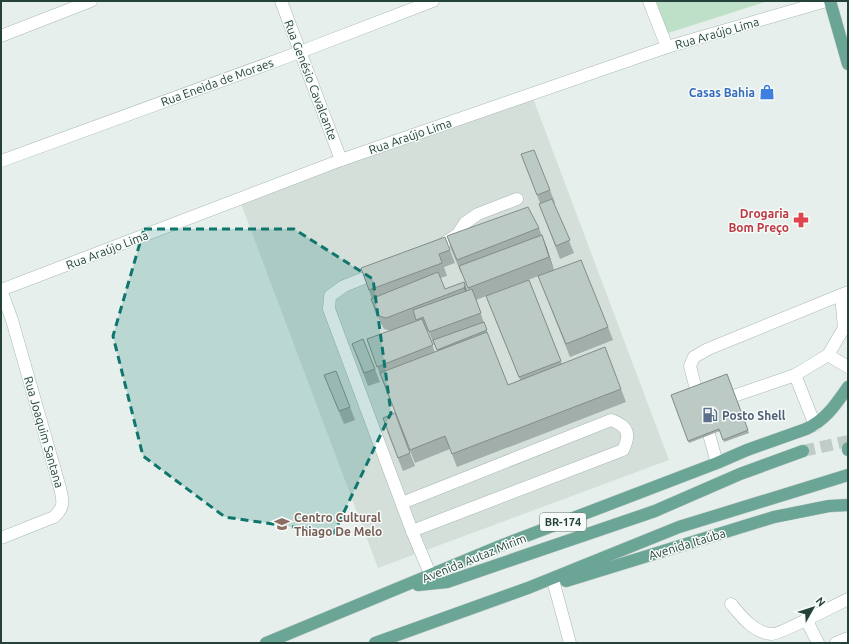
<svg xmlns="http://www.w3.org/2000/svg" width="849" height="644" viewBox="0 0 849 644" font-family="Ubuntu,sans-serif">
<style>
.built{fill:#d4dfda}
.green{fill:#bfe0c8}
.lines{fill:none;stroke-linecap:round;stroke-linejoin:round}
.major-tunnel{stroke:#bfccc8;stroke-width:12;stroke-dasharray:12 6;stroke-linecap:butt}
.minor-casing{stroke:#a8b8b2;stroke-width:13}
.major-casing{stroke:#c2cac8;stroke-width:13}
.minor{stroke:#fff;stroke-width:12}
.major{stroke:#6aa596;stroke-width:12}
.wall{fill:#a1aea9;fill-rule:evenodd}
.shaded-wall{fill:#838d89}
.building{fill:#bbcac4;stroke:#838d89}
.marked{fill:#0f766e;fill-opacity:0.2;stroke:#0f766e;stroke-width:3;stroke-dasharray:8 5;stroke-linejoin:round}
.labels{text-anchor:middle;dominant-baseline:central;stroke-width:3;stroke-linejoin:round;paint-order:stroke}
.shield{fill:#f7fbf9;stroke:#637a73;stroke-width:1}
.shield-label{font-size:11px;font-weight:bold;fill:#24423a}
.street-label{font-size:12px;fill:#24423a;stroke:#f7fbf9}
.shop-label{font-size:12px;font-weight:bold;fill:#366cbe;stroke:#f7fbf9;text-anchor:end}
.health-label{font-size:12px;font-weight:bold;fill:#be3a42;stroke:#f7fbf9;text-anchor:end}
.service-label{font-size:12px;font-weight:bold;fill:#4e5e75;stroke:#f7fbf9;text-anchor:start}
.education-label{font-size:12px;font-weight:bold;fill:#785e54;stroke:#f7fbf9;text-anchor:start}
</style>
<rect width="100%" height="100%" fill="#e6efeb"/>
<polygon class="built" points="531,93 669,460 378,568 240,201"/>
<polygon class="green" points="646,1 768,1 659,36"/>
<g class="lines">
<polyline class="major-tunnel" points="803,451 848,441"/>
<g class="minor-casing">
<g id="minor">
<polyline points="281,1 341,160"/>
<polyline points="649,1 667,47"/>
<polyline points="1,36 91,1"/>
<polyline points="1,161 300,52 433,1"/>
<polyline points="433,250 458,234 465,223 478,214 517,199"/>
<polyline points="379,272 344,286 330,296 329,309 412,531 431,576"/>
<polyline points="1,290 341,160 667,47 826,1"/>
<path d="M 1,290 L 12,320 L 60,488 C 63,501 65,507 54,517 L 1,538"/>
<polyline points="841,295 844,328 828,355 848,367"/>
<polyline points="795,375 815,425"/>
<polyline points="699,401 690,366 694,357 708,349 848,292"/>
<polyline points="719,401 795,375 828,355"/>
<polyline points="705,420 717,463"/>
<path d="M 402,503 L 611,420 C 628,426 631,434 623,450 L 412,531"/>
<polyline points="554,584 570,643"/>
<path d="M 731,604 C 742,617 754,633 772,634 C 778,635 838,604 848,599"/>
<polyline points="806,619 818,643"/>
<polyline points="836,643 848,638"/>
</g>
</g>
<g class="major-casing">
<g id="major">
<polyline points="830,1 848,64"/>
<polyline points="848,448 848,450"/>
<polyline points="566,581 774,517 829,506 848,505"/>
<polyline points="418,585 447,582 655,511 740,474 803,451"/>
<path d="M 266,643 L 500,546 L 717,463 L 747,450 L 806,429 C 826,420 836,404 848,387"/>
<polyline points="375,643 528,588 679,527 848,475"/>
</g>
</g>
<use href="#minor" class="minor"/>
<use href="#major" class="major"/>
</g>
<g class="wall">
<polygon points="521,154 550,190 555,203 554,204 574,253 560,259 544,217 539,204 540,203"/>
<path d="M 539,228 L 547,248 L 554,270 L 476,300 L 491,343 L 508,385 L 520,380 L 486,296 L 529,280 L 562,364 L 621,389 L 626,402 L 457,467 L 450,449 L 415,463 L 382,380 L 367,339 L 417,321 L 391,331 L 384,329 L 375,312 L 371,299 L 372,299 L 361,268 L 450,250 L 455,263 L 444,267 L 447,276 L 440,278 L 445,289 L 464,282 L 467,290 L 468,290 L 462,273 L 461,273 L 451,249 L 447,236 ZM 428,330 L 434,345 L 435,345 L 437,351 L 435,352 L 427,331 Z"/>
<polygon points="538,276 608,327 613,340 570,357"/>
<polygon points="352,344 375,369 380,382 368,386"/>
<polygon points="727,374 749,433 724,442 720,431 689,443 671,395"/>
<polygon points="324,375 350,407 355,420 344,424"/>
<polygon points="387,431 410,453 415,466 403,471"/>
</g>
<g class="shaded-wall">
<polygon points="542,235 547,248 554,270 549,257"/>
<polygon points="464,282 470,298 468,301 464,288"/>
</g>
<g class="building">
<polygon points="534,150 550,190 537,195 521,154"/>
<polygon points="552,199 570,240 556,246 539,204"/>
<polygon points="528,207 539,228 457,260 447,236"/>
<polygon points="542,235 549,257 468,288 459,266"/>
<polygon points="445,237 450,250 439,254 442,263 369,290 361,268"/>
<polygon points="581,260 608,327 566,344 538,276"/>
<polygon points="438,272 445,289 464,282 465,285 464,288 386,318 379,316 371,299"/>
<polygon points="529,280 561,361 519,377 486,296"/>
<polygon points="472,289 481,313 429,332 423,317 416,320 413,310"/>
<polygon points="422,319 433,345 377,367 367,339"/>
<polygon points="484,322 487,330 437,350 433,340"/>
<polygon points="487,332 508,385 605,347 621,389 452,454 445,436 410,450 380,373"/>
<polygon points="363,339 375,369 364,373 352,344"/>
<polygon points="336,371 350,407 339,411 324,375"/>
<polygon points="727,374 748,430 723,440 719,429 688,441 671,395"/>
<polygon points="395,413 410,453 398,458 383,418"/>
</g>
<path class="marked" d="M 144,229 L 294,229 L 373,279 L 391,413 L 334,533 L 225,517 L 143,456 L 113,336 Z"/>
<defs>
<g id="shop-bare" transform="scale(1.2)"><path d="M-5-2.5h2.3a2.7 3.5 0 0 1 5.4 0H5L5.5 6h-11ZM-1.5-2.5h3a1.5 2.3 0 0 0-3 0Z" fill="#3f7fe0" stroke="#f7fbf9" stroke-width="2.5" paint-order="stroke"/></g>
<g id="pharmacy-bare" transform="scale(1.2)"><path d="M-2-6h4v4h4v4h-4v4h-4v-4h-4v-4h4Z" fill="#e0444e" stroke="#f7fbf9" stroke-width="2.5" paint-order="stroke"/></g>
<g id="fuel-bare" transform="scale(1.2)"><path d="M-5.5-6h7V0h2V4h1.3V-2.5L3-4.5l.8-.8L6-3V5H2.5V1h-1V6h-7ZM-4.2-4.7v3.2H.2V-4.7Z" fill="#5c6f8a" stroke="#f7fbf9" stroke-width="2.5" paint-order="stroke"/></g>
<g id="school-bare" transform="scale(1.2)"><path d="M0-5L7-2L0 1L-7-2ZM-4 1L0 2.5L4 1V4Q0 6-4 4Z" fill="#8d6e63" stroke="#f7fbf9" stroke-width="2.5" paint-order="stroke"/></g>
</defs>
<g fill-rule="evenodd">
<use href="#shop-bare" x="767" y="92"/>
<use href="#pharmacy-bare" x="801" y="220"/>
<use href="#fuel-bare" x="710" y="415"/>
<use href="#school-bare" x="282" y="524"/>
</g>
<g class="labels">
<rect class="shield" x="540" y="513" width="46" height="18" rx="3"/>
<g class="shield-label">
<text x="563" y="522">BR-174</text>
</g>
<g class="street-label">
<text transform="translate(717 33) rotate(-16)">Rua Araújo Lima</text>
<text transform="translate(311 80) rotate(69)">Rua Genésio Cavalcante</text>
<text transform="translate(217 82) rotate(-20)">Rua Eneida de Moraes</text>
<text transform="translate(410 136) rotate(-19)">Rua Araújo Lima</text>
<text transform="translate(107 250) rotate(-21)">Rua Araújo Lima</text>
<text transform="translate(44 432) rotate(74)">Rua Joaquim Santana</text>
<text transform="translate(687 544) rotate(-17)">Avenida Itaúba</text>
<text transform="translate(474 558) rotate(-22)">Avenida Autaz Mirim</text>
</g>
<g class="shop-label">
<text x="755" y="92">Casas Bahia</text>
</g>
<g class="health-label">
<text x="789" y="213">Drogaria<tspan x="789" dy="14">Bom Preço</tspan></text>
</g>
<g class="service-label">
<text x="722" y="415">Posto Shell</text>
</g>
<g class="education-label">
<text x="294" y="517">Centro Cultural<tspan x="294" dy="14">Thiago De Melo</tspan></text>
</g>
</g>
<rect width="849" height="644" fill="none" stroke="#24423a" stroke-width="4"/>
<g transform="translate(813 608) rotate(51)" stroke="#f7fbf9" stroke-width="3" paint-order="stroke">
<path d="M0-3L7 15L0 10L-7 15Z" fill="#24423a"/>
<text y="-6" font-size="11" font-weight="bold" text-anchor="middle" fill="#24423a">N</text>
</g>
</svg>
